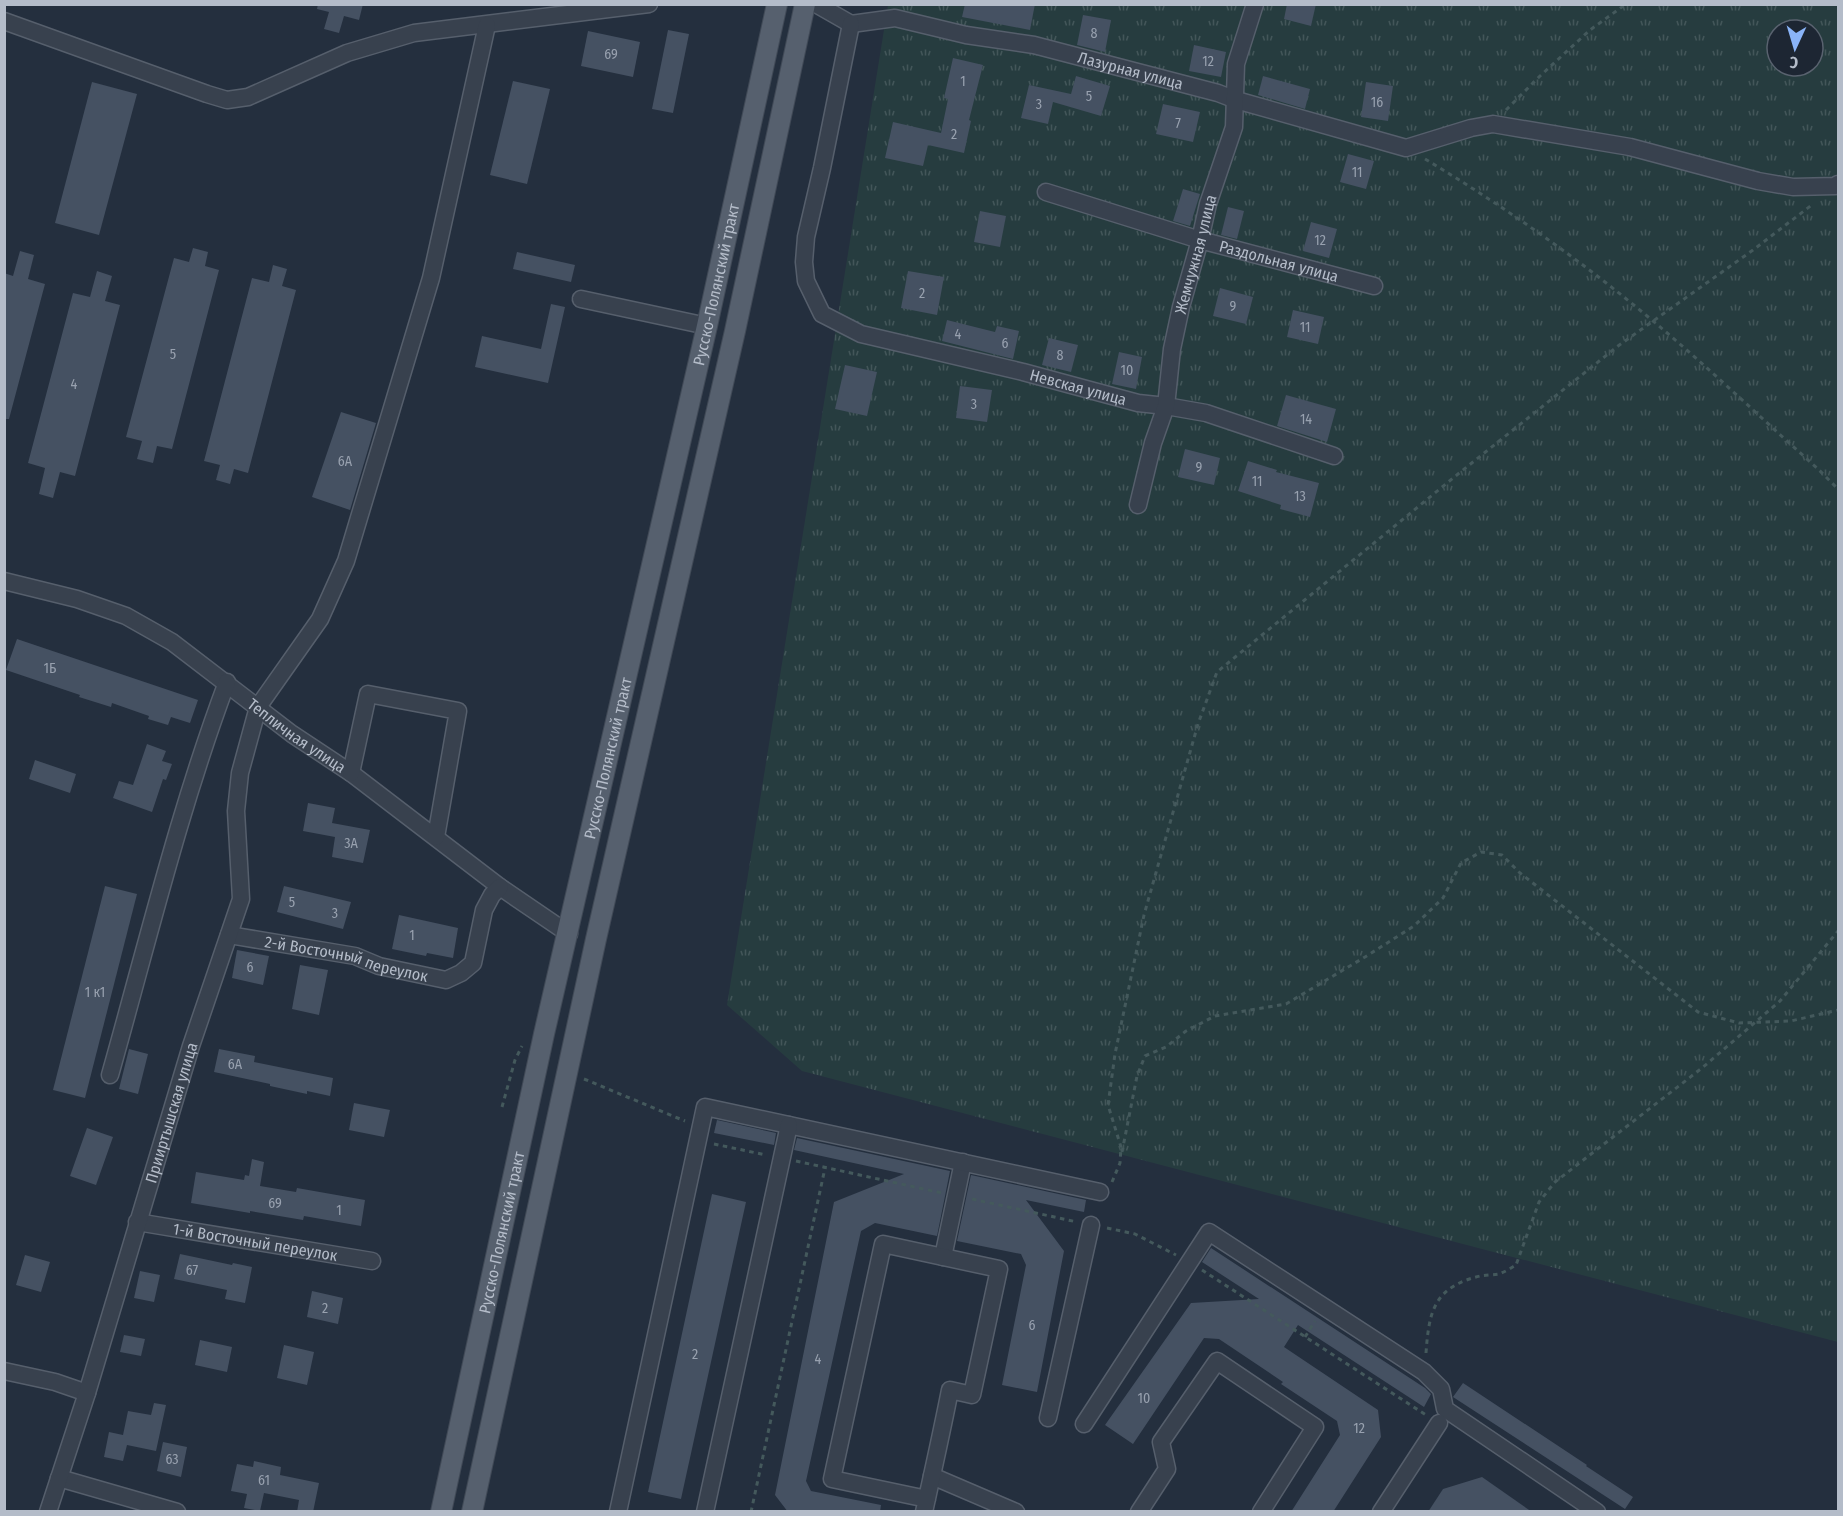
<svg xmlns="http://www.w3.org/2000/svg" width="1843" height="1516" viewBox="0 0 1843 1516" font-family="'Fira Sans Condensed',sans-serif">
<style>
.grass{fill:url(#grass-tufts);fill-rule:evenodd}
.building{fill:#455162}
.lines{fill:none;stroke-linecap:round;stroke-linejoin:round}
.minor-casing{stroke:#565f6c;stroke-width:19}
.major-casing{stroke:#414a57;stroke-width:22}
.path{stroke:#44595c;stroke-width:3;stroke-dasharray:4.5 4.5;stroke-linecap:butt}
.minor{stroke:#38414e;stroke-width:16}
.major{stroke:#56606e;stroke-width:20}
.labels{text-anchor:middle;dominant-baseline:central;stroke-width:4.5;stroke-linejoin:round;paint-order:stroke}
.number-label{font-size:14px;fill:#98a1af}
.street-label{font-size:16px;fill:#b4bcc9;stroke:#1d2633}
</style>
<defs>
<pattern id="grass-tufts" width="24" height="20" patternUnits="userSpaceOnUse" patternTransform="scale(1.5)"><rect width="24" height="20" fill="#263c3f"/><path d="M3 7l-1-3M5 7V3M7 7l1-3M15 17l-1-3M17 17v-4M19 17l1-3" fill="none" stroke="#435659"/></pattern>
</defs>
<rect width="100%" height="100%" fill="#242f3e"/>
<path class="grass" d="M 888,5 L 1838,5 L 1838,1342 L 802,1071 L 727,1005 ZM 1777,30 L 1813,30 L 1813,66 L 1777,66 Z"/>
<g class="building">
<polygon points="318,4 363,4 359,20 344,16 339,33 324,29 329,12 317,9"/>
<polygon points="965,4 1035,4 1030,30 962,17"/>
<polygon points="1287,4 1316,4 1311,26 1284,19"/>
<polygon points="1083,15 1111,20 1105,52 1077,45"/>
<polygon points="668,30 689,34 673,113 652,109"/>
<polygon points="588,31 640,42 633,77 581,66"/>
<polygon points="1194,45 1226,52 1221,77 1189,71"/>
<polygon points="953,58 983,65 969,120 971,121 964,153 928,145 923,166 885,158 893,122 941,133 948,99 944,98"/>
<polygon points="1076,76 1110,86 1101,116 1053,102 1048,124 1021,118 1029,85 1071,94"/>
<polygon points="1263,76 1310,89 1305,109 1258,95"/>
<polygon points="513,81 550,89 527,184 490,175"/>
<polygon points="92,82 137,94 99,235 55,223"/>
<polygon points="1366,82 1393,86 1388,121 1361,117"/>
<polygon points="1163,104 1200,112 1193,142 1156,134"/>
<polygon points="1348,154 1374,161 1366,189 1340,182"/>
<polygon points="1183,189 1200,194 1190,226 1173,221"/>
<polygon points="1228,207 1244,211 1237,239 1221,235"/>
<polygon points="980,211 1006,216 1000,247 974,242"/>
<polygon points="1311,222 1337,229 1329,258 1303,251"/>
<polygon points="193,248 208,252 205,266 219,270 172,449 157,446 153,463 137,459 142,441 126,437 174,258 189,262"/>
<polygon points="20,251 34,255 28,279 45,284 9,419 4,419 4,273 13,276"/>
<polygon points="517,252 575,265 571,282 513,269"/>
<polygon points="273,265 287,269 282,286 296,290 248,473 234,469 230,484 216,480 220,465 204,461 252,278 269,282"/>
<polygon points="97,271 112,276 105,301 120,305 75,476 60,472 53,498 39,494 45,468 28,463 73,293 90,297"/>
<polygon points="908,271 944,277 937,315 901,308"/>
<polygon points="1220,288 1253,297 1246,324 1213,316"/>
<polygon points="551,304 565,307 548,383 475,367 482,336 541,349"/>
<polygon points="1293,310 1324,317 1318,344 1287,337"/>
<polygon points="947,320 995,332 997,326 1019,331 1013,359 942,341"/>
<polygon points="1049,338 1078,345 1071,372 1042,365"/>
<polygon points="1119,352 1142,357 1136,389 1112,384"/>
<polygon points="845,365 877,372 867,416 835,409"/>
<polygon points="960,386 992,390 987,422 956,418"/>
<polygon points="1286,395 1336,409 1327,442 1277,426"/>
<polygon points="341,412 376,423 350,510 312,497"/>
<polygon points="1185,449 1220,458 1214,485 1178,477"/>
<polygon points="1248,461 1277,470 1276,472 1319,483 1310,517 1280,509 1281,505 1238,491"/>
<polygon points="17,639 198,700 190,723 171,717 168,725 148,719 149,716 112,703 111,707 79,697 80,695 6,670"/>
<polygon points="147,744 166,751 162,761 172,764 166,780 163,779 152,812 113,798 119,781 133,785"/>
<polygon points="35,760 76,774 70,793 29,779"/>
<polygon points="308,803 335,808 332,823 370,830 363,863 332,857 335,837 303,831"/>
<polygon points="105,886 137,894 85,1098 53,1090"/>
<polygon points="284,886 351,902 343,929 277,912"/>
<polygon points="399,915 458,928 453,958 427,953 426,956 392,949"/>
<polygon points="237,950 269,956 263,985 232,978"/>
<polygon points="300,965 328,970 319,1015 292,1009"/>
<polygon points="129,1049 148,1054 138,1094 119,1089"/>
<polygon points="219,1049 255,1056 254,1062 333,1078 330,1096 307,1091 307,1094 270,1086 270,1084 214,1072"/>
<polygon points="354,1103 390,1110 384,1137 349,1130"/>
<polygon points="717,1120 776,1133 774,1145 714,1133"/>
<polygon points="87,1128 113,1137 96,1185 70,1176"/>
<polygon points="797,1138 950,1171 937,1236 875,1223 861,1231 806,1481 811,1491 881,1505 880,1512 788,1512 775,1495 834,1202 904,1174 794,1150"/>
<polygon points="252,1159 264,1162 260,1186 296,1192 297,1188 365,1200 361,1226 304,1216 303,1220 250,1211 250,1213 191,1203 196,1172 244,1180 245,1175 249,1176"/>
<polygon points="971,1175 1086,1200 1084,1212 1026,1200 1064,1251 1037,1392 1002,1385 1026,1265 1021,1254 957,1241"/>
<polygon points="712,1194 746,1202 681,1499 648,1492"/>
<polygon points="1211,1248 1425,1388 1431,1394 1424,1407 1298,1325 1284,1347 1378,1410 1381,1437 1333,1512 1291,1512 1340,1435 1337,1421 1281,1384 1283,1382 1219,1339 1204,1338 1133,1444 1105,1425 1191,1303 1259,1299 1202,1262"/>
<polygon points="180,1254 232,1265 233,1263 252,1267 245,1303 225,1299 227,1290 174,1279"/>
<polygon points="25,1255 50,1262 41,1292 16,1285"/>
<polygon points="140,1271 160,1275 154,1302 134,1298"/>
<polygon points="312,1291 343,1298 338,1324 307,1317"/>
<polygon points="124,1335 145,1339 141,1356 120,1352"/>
<polygon points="200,1340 232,1347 227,1372 195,1365"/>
<polygon points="284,1345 314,1352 307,1385 277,1378"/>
<polygon points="1463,1383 1587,1465 1586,1466 1633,1497 1625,1509 1453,1397"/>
<polygon points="154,1403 166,1405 156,1451 127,1445 123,1461 104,1457 109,1432 123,1435 128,1411 151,1415"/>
<polygon points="163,1442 187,1447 181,1477 157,1471"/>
<polygon points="254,1461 281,1467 280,1475 319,1483 313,1512 297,1512 299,1500 264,1493 260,1511 244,1508 247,1494 231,1491 237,1464 253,1467"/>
<polygon points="1482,1477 1532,1512 1428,1512 1443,1489"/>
</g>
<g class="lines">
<g class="minor-casing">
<g id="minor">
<polyline points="816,4 851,24"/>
<polyline points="4,21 207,94 227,100 248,97 347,53 414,33 649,4"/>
<path id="s1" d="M 851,24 L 895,18 L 966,35 L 1034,45 L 1218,93 L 1236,100 L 1406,148 L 1471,128 L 1493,124 L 1630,147 L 1758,181 L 1793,187 L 1835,186 L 1838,184"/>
<path id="s2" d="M 851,24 L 822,168 L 806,237 L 804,262 L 806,281 L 822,314 L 861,334 L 1023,372 L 1138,403 L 1166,406 L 1206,413 L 1334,456"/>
<path id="s3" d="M 1046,192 L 1200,240 L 1374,286"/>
<polyline points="581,299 707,326"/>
<path id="s4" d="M 1138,505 L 1153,443 L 1166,406 L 1172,349 L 1181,307 L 1200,240 L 1208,204 L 1234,127 L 1236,64 L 1255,4"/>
<path id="s5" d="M 4,581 L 77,599 L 126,616 L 172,642 L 292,734 L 351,773 L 500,887 L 569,934"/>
<polyline points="351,773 368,694 458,711 436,837"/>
<path id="s6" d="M 229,935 L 355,956 L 379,966 L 446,980 L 461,973 L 473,963 L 484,910 L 492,895 L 500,887"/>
<path d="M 110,1075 C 147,944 179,810 227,682"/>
<path id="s7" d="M 137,1222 L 372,1261"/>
<polyline points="943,1257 963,1162"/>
<polyline points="4,1371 55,1382 87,1393"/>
<polyline points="1048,1418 1091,1225"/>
<polyline points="1084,1424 1209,1232 1424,1372 1441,1389 1445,1409 1597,1512"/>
<polyline points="932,1476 1016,1512"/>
<polyline points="59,1478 177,1512"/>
<path id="s8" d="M 48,1512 L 87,1393 L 191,1046 L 241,899 L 236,811 L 240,773 L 258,707 L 320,619 L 346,561 L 431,278 L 487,25"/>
<polyline points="618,1512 705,1107 1100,1192"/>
<polyline points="705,1512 789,1125"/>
<path d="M 924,1512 C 933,1471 942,1431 950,1390 L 972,1395 L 999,1269 L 883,1244 L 832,1479 L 927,1499"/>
<polyline points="1139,1512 1167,1469 1161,1442 1217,1361 1315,1427 1261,1512"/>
<polyline points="1381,1512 1439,1423"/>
</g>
</g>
<g class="major-casing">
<g id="major">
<path id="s9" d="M 441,1512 L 544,1034 L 707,326 L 777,4"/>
<polyline points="472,1512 596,939 735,331 805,4"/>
</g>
</g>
<g class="path">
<polyline points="1506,110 1540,76 1590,30 1626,4"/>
<path d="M 1425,159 C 1505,207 1582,261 1653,321 C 1709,368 1762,419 1817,468 L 1838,489"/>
<polyline points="584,1079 685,1121"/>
<polyline points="502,1107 515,1060 522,1046"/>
<polyline points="714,1144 766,1155"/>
<polyline points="1122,1152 1137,1076 1145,1056 1166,1047 1186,1031 1215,1016 1286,1004 1365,957 1414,926 1443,898 1461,863 1481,852 1502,855 1520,873 1698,1012 1739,1023 1791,1021 1838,1010"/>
<polyline points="796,1161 942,1193"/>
<polyline points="1112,1182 1120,1163 1121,1147 1108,1105 1115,1054 1144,915 1198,724 1217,672 1458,474 1618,346 1753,250 1813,204"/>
<polyline points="972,1199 1077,1222"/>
<polyline points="1107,1228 1135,1234 1176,1255"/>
<polyline points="1202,1270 1426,1415"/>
<polyline points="1305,1337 1315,1321"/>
<path d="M 1426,1353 C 1429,1311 1434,1287 1480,1276 C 1486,1275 1493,1275 1499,1274 C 1505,1272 1511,1268 1516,1265 L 1539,1202 L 1555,1182 L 1702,1068 L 1780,1001 L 1838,931"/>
<polyline points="751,1512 825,1168"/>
</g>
<use href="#minor" class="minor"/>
<use href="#major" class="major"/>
</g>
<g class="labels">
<g class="number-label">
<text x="1094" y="33">8</text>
<text x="611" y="54">69</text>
<text x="1208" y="61">12</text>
<text x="963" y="81">1</text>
<text x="1089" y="96">5</text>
<text x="1377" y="102">16</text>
<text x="1039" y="104">3</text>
<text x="1178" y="123">7</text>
<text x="954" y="134">2</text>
<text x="1357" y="172">11</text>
<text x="1320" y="240">12</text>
<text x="922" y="293">2</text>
<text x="1233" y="306">9</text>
<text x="1305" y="327">11</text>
<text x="958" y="334">4</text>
<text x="1005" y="343">6</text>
<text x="173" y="354">5</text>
<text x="1060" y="355">8</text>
<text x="1127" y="370">10</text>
<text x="74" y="384">4</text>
<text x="974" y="404">3</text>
<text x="1306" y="419">14</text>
<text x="345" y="461">6А</text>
<text x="1199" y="467">9</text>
<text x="1257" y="481">11</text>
<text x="1300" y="496">13</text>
<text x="50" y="668">1Б</text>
<text x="351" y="843">3А</text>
<text x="292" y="902">5</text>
<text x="335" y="913">3</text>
<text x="412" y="935">1</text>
<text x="250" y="967">6</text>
<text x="95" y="992">1 к1</text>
<text x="235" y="1064">6А</text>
<text x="275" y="1203">69</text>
<text x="339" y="1210">1</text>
<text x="192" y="1270">67</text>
<text x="325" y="1308">2</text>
<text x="1032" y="1325">6</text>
<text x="695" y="1354">2</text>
<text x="818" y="1359">4</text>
<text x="1144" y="1398">10</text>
<text x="1359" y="1428">12</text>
<text x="172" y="1459">63</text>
<text x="264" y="1480">61</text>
</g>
<g class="street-label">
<text stroke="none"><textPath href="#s1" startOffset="286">Лазурная улица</textPath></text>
<text stroke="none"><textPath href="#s4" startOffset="258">Жемчужная улица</textPath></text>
<text stroke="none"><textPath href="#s3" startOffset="243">Раздольная улица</textPath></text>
<text stroke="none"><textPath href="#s9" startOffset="1258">Русско-Полянский тракт</textPath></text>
<text stroke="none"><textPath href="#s2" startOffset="566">Невская улица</textPath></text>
<text stroke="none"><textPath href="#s5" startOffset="336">Тепличная улица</textPath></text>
<text stroke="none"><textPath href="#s9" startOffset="772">Русско-Полянский тракт</textPath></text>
<text stroke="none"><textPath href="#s6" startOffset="120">2-й Восточный переулок</textPath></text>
<text stroke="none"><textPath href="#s8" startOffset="418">Прииртышская улица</textPath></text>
<text stroke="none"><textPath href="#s9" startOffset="286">Русско-Полянский тракт</textPath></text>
<text stroke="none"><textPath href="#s7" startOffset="120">1-й Восточный переулок</textPath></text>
</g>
</g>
<rect width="1843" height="1516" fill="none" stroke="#b4bcc9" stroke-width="12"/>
<g transform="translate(1795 48) rotate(184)"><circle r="28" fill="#1d2633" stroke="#59626f" stroke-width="1.5"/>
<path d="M0-4.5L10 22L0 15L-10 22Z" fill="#8ab4f8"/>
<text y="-9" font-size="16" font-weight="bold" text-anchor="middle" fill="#b4bcc9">С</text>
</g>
</svg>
